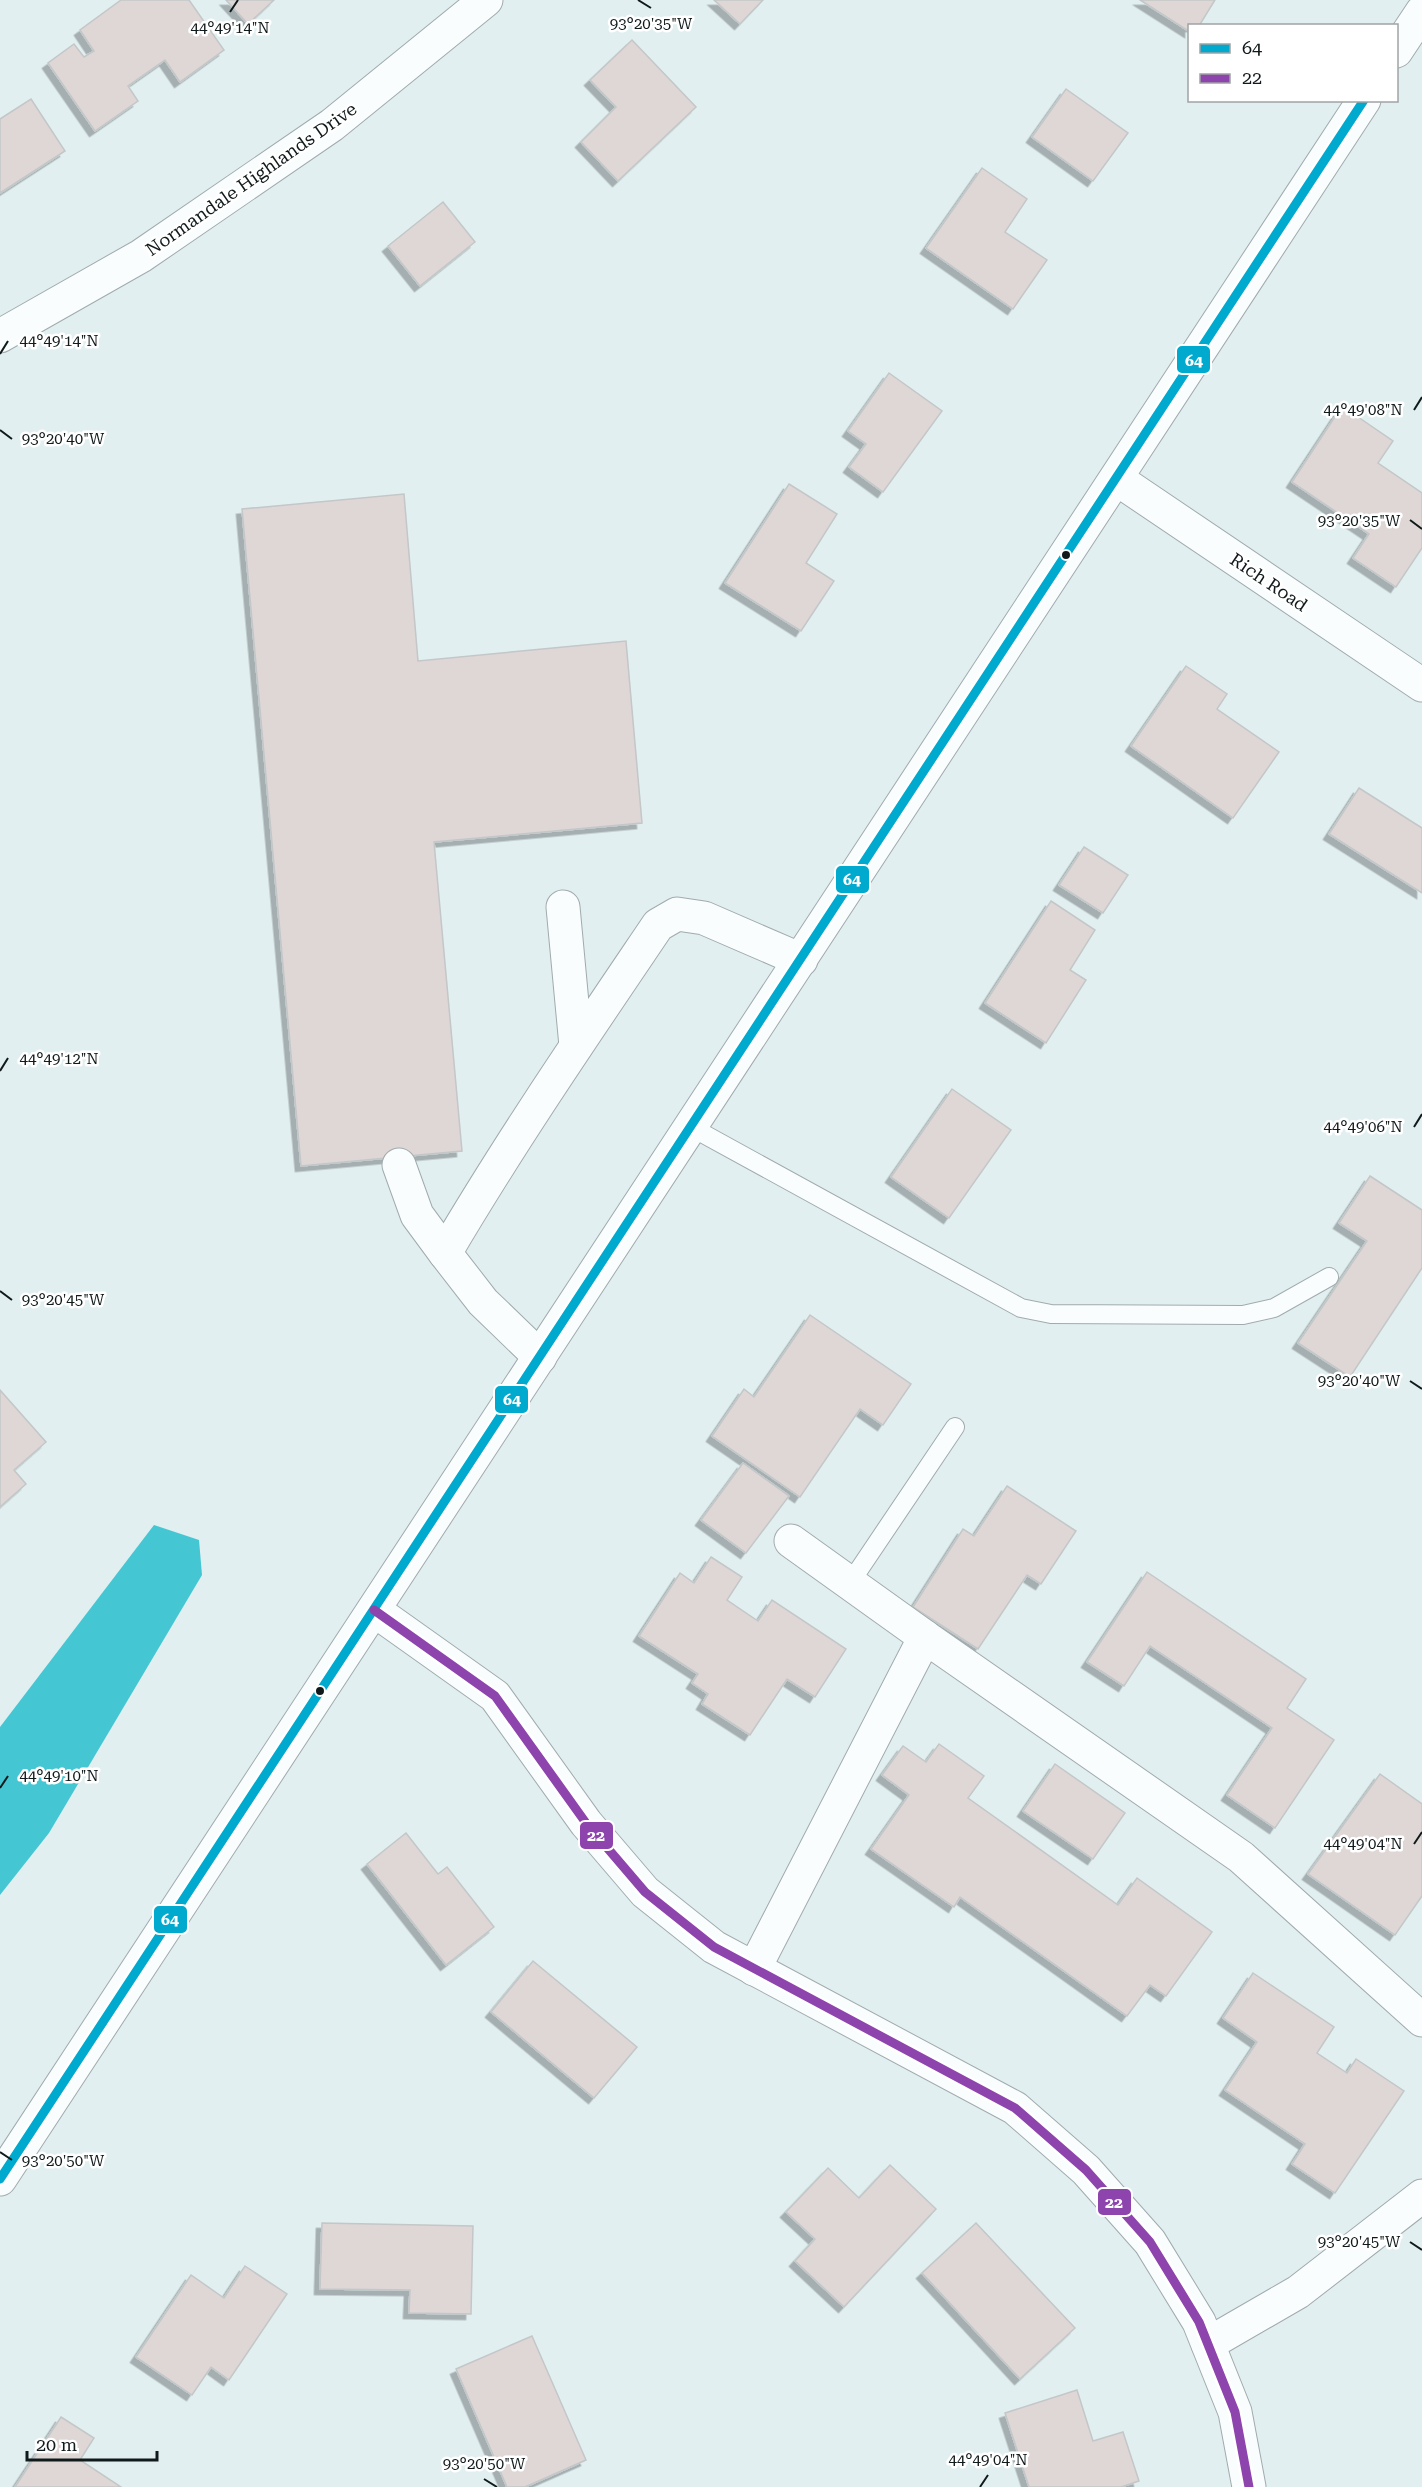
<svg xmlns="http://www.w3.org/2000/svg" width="1422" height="2487" viewBox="0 0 1422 2487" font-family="'Roboto Serif',serif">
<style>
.water{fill:#44c6d3}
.building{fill:#dfd6d6;stroke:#c4c7c7;stroke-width:1.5;filter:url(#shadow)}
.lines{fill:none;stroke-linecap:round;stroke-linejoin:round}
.lane-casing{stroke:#a1abad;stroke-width:20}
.street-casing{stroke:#a1abad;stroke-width:35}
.secondary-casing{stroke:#a1abad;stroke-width:35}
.lane{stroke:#fafdfd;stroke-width:18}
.street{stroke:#fafdfd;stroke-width:33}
.secondary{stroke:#fafdfd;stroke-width:33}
.bus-1-casing{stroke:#fff;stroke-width:14}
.bus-2-casing{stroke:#fff;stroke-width:14}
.bus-1{stroke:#00a9ce;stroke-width:9}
.bus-2{stroke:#8e44ad;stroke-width:9}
.ticks{fill:none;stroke:#111a1b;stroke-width:2}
.bus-dot{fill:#111a1b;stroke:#fff;stroke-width:2}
.labels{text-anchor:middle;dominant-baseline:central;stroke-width:5;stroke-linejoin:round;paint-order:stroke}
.street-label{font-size:18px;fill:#111a1b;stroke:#fff}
.ticks-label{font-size:15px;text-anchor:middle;fill:#111a1b;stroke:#fff;stroke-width:5;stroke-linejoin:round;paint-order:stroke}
.line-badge{stroke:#fff;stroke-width:2}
.badge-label{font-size:16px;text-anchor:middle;font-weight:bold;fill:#fff}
</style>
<defs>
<filter id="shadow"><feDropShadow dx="-5.5" dy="5.5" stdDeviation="0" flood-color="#0004"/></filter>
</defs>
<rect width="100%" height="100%" fill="#e1eff1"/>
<polygon class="water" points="154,1525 199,1540 202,1575 49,1833 0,1895 0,1727"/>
<g class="building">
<polygon points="121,0 189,0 224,50 180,82 165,60 128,86 138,101 95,131 48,63 74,44 84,57 94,51 80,30"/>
<polygon points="226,0 274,0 248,24"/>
<polygon points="714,0 763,0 740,24"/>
<polygon points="1140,0 1215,0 1199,26 1190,26 1190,32"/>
<polygon points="632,40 696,107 618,181 581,142 616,107 590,80"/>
<polygon points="1066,89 1128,133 1093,181 1032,137"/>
<polygon points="31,99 65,151 0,193 0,119"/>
<polygon points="982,168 1027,199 1005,232 1047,260 1013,309 926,248"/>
<polygon points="443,202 475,242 420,286 388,246"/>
<polygon points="889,373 942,411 883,492 849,467 866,444 848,431"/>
<polygon points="1342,406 1393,441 1378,463 1422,493 1422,548 1396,587 1353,558 1369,534 1292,482"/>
<polygon points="789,484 837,514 806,563 834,581 801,631 725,583"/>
<polygon points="404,494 418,661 626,641 642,823 434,842 462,1151 301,1166 242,509"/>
<polygon points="1186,666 1227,694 1217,709 1279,752 1233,818 1131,746"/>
<polygon points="1359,788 1422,828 1422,893 1329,834"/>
<polygon points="1084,847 1128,875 1103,913 1059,885"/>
<polygon points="1051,901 1095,930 1070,970 1086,980 1046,1043 985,1003"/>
<polygon points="952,1089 1011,1130 949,1218 891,1177"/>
<polygon points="1370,1176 1422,1210 1422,1268 1350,1377 1298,1343 1367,1241 1339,1223"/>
<polygon points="810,1315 911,1384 883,1425 860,1409 800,1497 712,1436 744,1389 754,1397"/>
<polygon points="0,1390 46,1442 14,1470 26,1484 0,1507"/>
<polygon points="743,1463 789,1496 746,1553 701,1520"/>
<polygon points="1007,1486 1076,1531 1041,1584 1027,1575 978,1649 913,1607 963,1529 974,1536"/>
<polygon points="711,1557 742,1577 727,1600 758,1621 772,1600 846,1649 815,1697 787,1679 750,1735 702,1704 708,1694 692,1683 698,1674 639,1636 680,1573 694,1583"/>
<polygon points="1147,1572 1306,1679 1287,1708 1334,1740 1275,1828 1227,1795 1272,1728 1150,1646 1124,1686 1087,1662"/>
<polygon points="939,1744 984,1776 968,1798 1118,1905 1137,1878 1212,1932 1166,1996 1150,1985 1127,2016 960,1897 954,1907 871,1849 909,1795 882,1775 903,1746 926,1762"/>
<polygon points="1055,1764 1125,1813 1093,1859 1023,1811"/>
<polygon points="1380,1774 1422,1804 1422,1896 1395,1935 1308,1874"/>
<polygon points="406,1833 438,1874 447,1867 494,1927 446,1965 367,1864"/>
<polygon points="533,1961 637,2047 594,2098 491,2012"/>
<polygon points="1253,1973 1334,2027 1317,2053 1347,2073 1356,2059 1404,2091 1335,2193 1292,2164 1305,2144 1225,2090 1257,2042 1223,2018"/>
<polygon points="890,2165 936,2209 844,2307 795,2261 815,2239 786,2212 828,2168 859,2198"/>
<polygon points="322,2223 473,2226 471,2314 409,2313 410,2290 320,2289"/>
<polygon points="976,2223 1075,2328 1020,2379 922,2273"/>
<polygon points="245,2266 287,2294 229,2380 211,2367 192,2395 136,2357 191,2275 224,2298"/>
<polygon points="532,2336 586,2460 525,2487 507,2487 456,2369"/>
<polygon points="1077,2390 1093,2441 1123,2432 1139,2481 1121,2487 1029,2487 1005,2413"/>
<polygon points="61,2417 94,2438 80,2460 121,2487 15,2487"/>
</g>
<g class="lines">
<g class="lane-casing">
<g id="lane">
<polyline points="691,1127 1021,1308 1051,1314 1243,1315 1274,1308 1329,1277"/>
<polyline points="850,1583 955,1427"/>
</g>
</g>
<g class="street-casing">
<g id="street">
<polyline points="0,336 141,256 332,125 486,0"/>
<polyline points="1117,479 1422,685"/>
<polyline points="563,907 576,1046"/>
<polyline points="399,1165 417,1215 445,1253"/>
<path d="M 540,1357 L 483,1302 L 445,1253 C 511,1141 585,1033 658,925 L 677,914 L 704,918 L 801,960"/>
<polyline points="791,1541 925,1637"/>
<polyline points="374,1610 495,1696 586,1823 645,1892 714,1947 1015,2108 1086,2170 1150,2242 1199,2322 1235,2412 1249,2487"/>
<polyline points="754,1969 925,1637 1241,1857 1422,2020"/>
<polyline points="1208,2344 1298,2292 1422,2196"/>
</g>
</g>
<g class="secondary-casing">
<g id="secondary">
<polyline points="1396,51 1422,12"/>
<polyline points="0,2179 1364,100"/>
</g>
</g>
<use href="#lane" class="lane"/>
<use href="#street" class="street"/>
<use href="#secondary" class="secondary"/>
<g class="bus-1-casing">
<polyline id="bus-1" points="0,2179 1364,100"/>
</g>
<g class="bus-2-casing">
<polyline id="bus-2" points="374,1610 495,1696 586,1823 645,1892 714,1947 1015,2108 1086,2170 1150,2242 1199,2322 1235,2412 1249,2487"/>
</g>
<use href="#bus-1" class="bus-1"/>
<use href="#bus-2" class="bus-2"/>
</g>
<path class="ticks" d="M 638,0 L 651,8M 230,12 L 238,0M 0,354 L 8,341M 1414,410 L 1422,397M 0,430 L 12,439M 1410,520 L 1422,529M 0,1071 L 8,1058M 1414,1127 L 1422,1114M 0,1291 L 12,1300M 1410,1381 L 1422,1389M 0,1788 L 8,1776M 1414,1844 L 1422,1832M 0,2152 L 12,2160M 1410,2242 L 1422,2250M 484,2479 L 497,2487M 980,2487 L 988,2475"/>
<g class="bus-dot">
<circle cx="1066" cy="555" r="5"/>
<circle cx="320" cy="1691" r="5"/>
</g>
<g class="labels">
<g class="street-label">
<text transform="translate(251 179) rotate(-35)">Normandale Highlands Drive</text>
<text transform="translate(1269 582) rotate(34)">Rich Road</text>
</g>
</g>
<g class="ticks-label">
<text x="651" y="29">93°20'35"W</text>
<text x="230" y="33">44°49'14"N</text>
<text x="59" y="346">44°49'14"N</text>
<text x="1363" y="415">44°49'08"N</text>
<text x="63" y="444">93°20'40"W</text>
<text x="1359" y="526">93°20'35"W</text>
<text x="59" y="1064">44°49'12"N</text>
<text x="1363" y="1132">44°49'06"N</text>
<text x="63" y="1305">93°20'45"W</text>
<text x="1359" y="1386">93°20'40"W</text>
<text x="59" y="1781">44°49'10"N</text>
<text x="1363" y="1849">44°49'04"N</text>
<text x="63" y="2166">93°20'50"W</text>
<text x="1359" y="2247">93°20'45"W</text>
<text x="988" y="2465">44°49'04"N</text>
<text x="484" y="2469">93°20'50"W</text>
</g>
<g class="line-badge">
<rect x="1176" y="345" width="35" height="29" rx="6" fill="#00a9ce"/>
<rect x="835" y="865" width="35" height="29" rx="6" fill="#00a9ce"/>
<rect x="494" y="1385" width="35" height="29" rx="6" fill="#00a9ce"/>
<rect x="579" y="1821" width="35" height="29" rx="6" fill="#8e44ad"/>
<rect x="153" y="1905" width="35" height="29" rx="6" fill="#00a9ce"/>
<rect x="1097" y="2188" width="35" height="28" rx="6" fill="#8e44ad"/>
</g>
<g class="badge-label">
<text x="1194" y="366">64</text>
<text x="852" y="885">64</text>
<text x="512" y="1405">64</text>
<text x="596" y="1841">22</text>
<text x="170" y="1925">64</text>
<text x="1114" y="2208">22</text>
</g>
<rect x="1188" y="24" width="210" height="78" fill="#ffffff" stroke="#a0a3a4" stroke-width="1.5"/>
<rect x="1200" y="44" width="30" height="9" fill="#00a9ce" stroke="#a0a3a4" stroke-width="1.5"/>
<text x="1242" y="54" font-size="18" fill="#111a1b">64</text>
<rect x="1200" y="74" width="30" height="9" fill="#8e44ad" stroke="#a0a3a4" stroke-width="1.5"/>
<text x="1242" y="84" font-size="18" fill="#111a1b">22</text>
<path d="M27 2451v9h130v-9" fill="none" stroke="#111a1b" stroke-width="3"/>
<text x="36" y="2451" font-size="18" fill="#111a1b" stroke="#ffffff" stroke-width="4.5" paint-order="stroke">20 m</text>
</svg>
